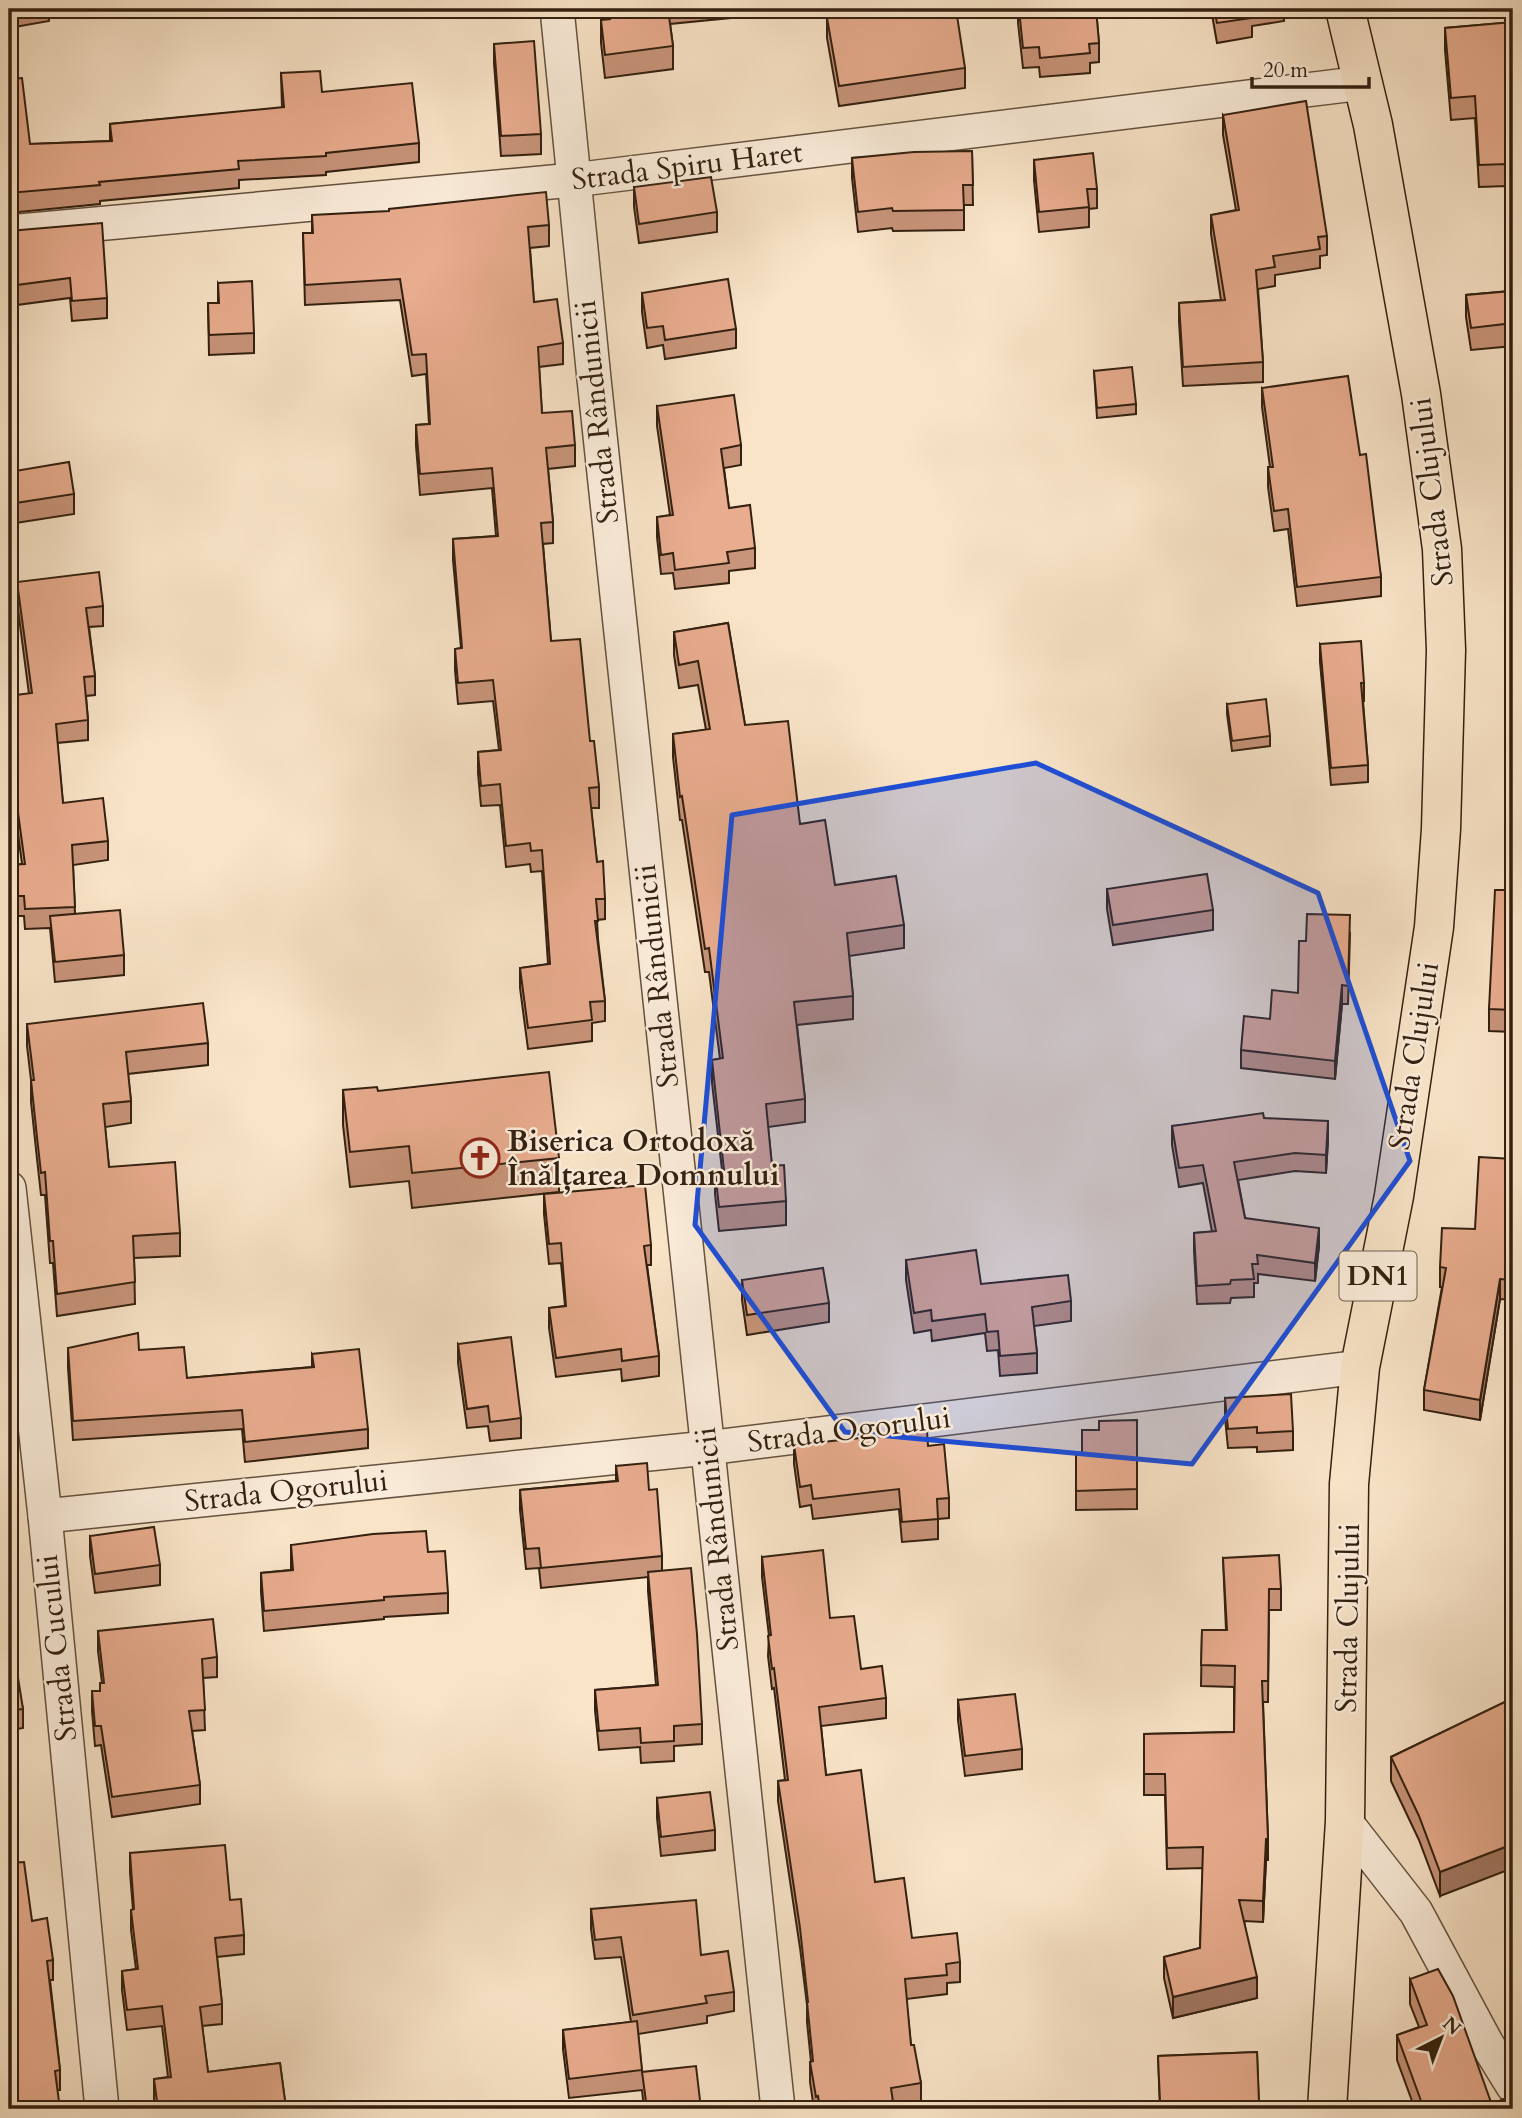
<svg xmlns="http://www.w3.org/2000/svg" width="1522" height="2118" viewBox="0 0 1522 2118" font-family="Cardo,serif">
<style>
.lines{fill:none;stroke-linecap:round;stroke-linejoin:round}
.minor-casing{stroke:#64513e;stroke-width:36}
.primary-casing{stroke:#332010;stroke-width:41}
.minor{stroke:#fbeddb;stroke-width:33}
.primary{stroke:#f9e4c8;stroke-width:38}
.wall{fill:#c8947a;stroke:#332010;stroke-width:2}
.shaded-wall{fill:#a27863;stroke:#332010;stroke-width:2}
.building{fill:#e8ac8e;stroke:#332010;stroke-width:2}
.marked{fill:#1d4ed8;fill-opacity:0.2;stroke:#1d4ed8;stroke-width:5;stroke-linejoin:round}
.labels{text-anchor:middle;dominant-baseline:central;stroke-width:5;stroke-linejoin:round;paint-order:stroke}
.shield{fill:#fbeddb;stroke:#6f5e4d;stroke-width:2}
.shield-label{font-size:28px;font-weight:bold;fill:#332010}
.street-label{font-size:30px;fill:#332010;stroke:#fbeddb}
.poi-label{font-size:30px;font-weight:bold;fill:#332010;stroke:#fbeddb;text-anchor:start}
</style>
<rect width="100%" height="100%" fill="#f9e4c8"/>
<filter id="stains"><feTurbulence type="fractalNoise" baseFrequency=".00286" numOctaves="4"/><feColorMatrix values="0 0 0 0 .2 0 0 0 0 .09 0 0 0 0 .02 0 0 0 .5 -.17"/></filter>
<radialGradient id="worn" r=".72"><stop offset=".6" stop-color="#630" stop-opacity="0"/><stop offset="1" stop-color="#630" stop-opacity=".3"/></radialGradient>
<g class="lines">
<g class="minor-casing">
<g id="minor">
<polyline points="557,9 594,379 778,2109"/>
<polyline points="9,232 573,180 1363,83"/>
<polyline points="9,1188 45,1516 102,2109"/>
<polyline points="45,1516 707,1448 1360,1367"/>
<polyline points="1345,1821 1416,1912 1487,2044 1513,2086"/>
</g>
</g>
<g class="primary-casing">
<polyline id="primary" points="1327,2109 1345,1821 1349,1484 1360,1367 1394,1196 1434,927 1441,829 1446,650 1442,549 1421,394 1373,125 1345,9"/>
</g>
<use href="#minor" class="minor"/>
<use href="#primary" class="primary"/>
</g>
<g class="wall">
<polygon points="9,9 49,9 49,21 9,28"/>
<polygon points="606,9 751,9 751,16 670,24 673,46 673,69 605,78 601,43 601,20 607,19"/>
<polygon points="1018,9 1096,9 1099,43 1099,62 1090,63 1090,73 1040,77 1039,67 1023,68 1018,23"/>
<polygon points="1211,9 1284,9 1284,21 1252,26 1252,37 1217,43"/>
<polygon points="827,18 965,68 965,88 839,106 827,38"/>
<polygon points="1513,22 1513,346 1471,350 1466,317 1466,295 1510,291 1507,186 1479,187 1475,118 1451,120 1445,50 1445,28"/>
<polygon points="494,44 541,134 541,154 501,156 494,63"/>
<polygon points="281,73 322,92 419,143 419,162 326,172 326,175 239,180 239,188 100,201 100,204 9,213 9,79 30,144 110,141 110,124 282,108"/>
<polygon points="1223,115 1327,236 1327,255 1320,256 1320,268 1275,275 1275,286 1258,289 1263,362 1263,382 1183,386 1179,322 1179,303 1221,300 1211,234 1211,215 1236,210 1223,135"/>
<polygon points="972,151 973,205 964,205 964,230 893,231 892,228 858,232 852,178 852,158"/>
<polygon points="1034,160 1097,189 1097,208 1089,209 1089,227 1039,232 1034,180"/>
<polygon points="634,187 717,212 717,232 639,243 634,207"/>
<polygon points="312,215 549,225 549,246 530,248 534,302 563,343 563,364 539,367 542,413 575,445 575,466 548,469 553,522 553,543 543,544 551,641 590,741 599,787 599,808 591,808 597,862 605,899 605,919 597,920 598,939 605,1001 605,1021 592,1023 592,1041 528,1049 520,988 520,968 548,964 542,871 531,872 530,864 506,867 500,805 481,806 478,773 478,752 499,750 493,701 458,704 455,670 455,649 461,648 453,560 453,539 496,536 492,488 420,495 416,446 416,425 429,424 426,374 412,376 400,300 305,305 303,233 312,233"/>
<polygon points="9,231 107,298 107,318 72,321 70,298 9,306"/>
<polygon points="218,283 254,333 254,353 209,355 208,303 218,303"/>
<polygon points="642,293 736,329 736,348 665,359 663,345 647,348 642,312"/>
<polygon points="1094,371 1136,404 1136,414 1097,418"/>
<polygon points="1262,388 1360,455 1381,577 1381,596 1297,606 1288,529 1274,531 1268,487 1268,467 1270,467 1262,407"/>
<polygon points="657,406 741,445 741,465 724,468 729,508 755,548 755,568 729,571 729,583 675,589 673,573 661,574 657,537 657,517 670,515 657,426"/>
<polygon points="9,472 74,494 74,514 9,524"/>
<polygon points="17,582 103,606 103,626 89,627 95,676 95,695 86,696 88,720 88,740 57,743 63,803 108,841 108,860 73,865 75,914 124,955 124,975 55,982 50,928 25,929 24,916 11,916 9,865 22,864 14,803 9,803 9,696 29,694 17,602"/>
<polygon points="728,623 745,725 835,885 904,925 904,948 849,956 853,996 853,1019 797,1025 805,1099 805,1122 768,1127 772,1166 786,1201 786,1225 719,1231 715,1194 715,1171 722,1170 712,1083 712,1060 720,1059 709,972 705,972 682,820 680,820 673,757 673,734 706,730 698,685 679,688 674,655 674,632"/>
<polygon points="1320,644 1364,683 1364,701 1363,701 1368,765 1368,782 1331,785 1320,662"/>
<polygon points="1227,704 1270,736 1270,746 1232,751 1227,714"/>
<polygon points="1107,889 1213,910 1213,930 1113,945 1107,909"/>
<polygon points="1513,890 1513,1032 1489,1031 1489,1009"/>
<polygon points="1350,933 1348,1004 1342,1004 1335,1079 1241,1068 1241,1050 1270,1019 1298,993 1306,941"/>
<polygon points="27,1024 208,1043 208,1065 128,1074 131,1101 131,1123 105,1127 109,1167 180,1233 180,1256 134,1258 135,1304 57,1316 53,1263 50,1263 45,1195 41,1195 37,1159 31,1102 31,1080 27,1046"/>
<polygon points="343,1090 378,1091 559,1158 559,1192 412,1208 409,1181 350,1187 343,1125"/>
<polygon points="1264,1118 1328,1140 1326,1173 1295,1171 1238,1180 1245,1218 1319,1246 1315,1281 1258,1274 1258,1283 1254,1283 1254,1297 1231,1298 1230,1303 1197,1304 1194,1251 1194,1233 1212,1232 1203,1183 1179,1187 1172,1145 1172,1126"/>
<polygon points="1513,1159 1513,1300 1500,1299 1480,1420 1424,1410 1424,1390 1442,1287 1440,1287 1440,1267 1475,1229"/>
<polygon points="544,1194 651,1245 651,1265 647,1265 659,1356 659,1376 622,1381 621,1369 556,1377 549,1328 549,1308 565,1306 561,1263 549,1264 544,1214"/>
<polygon points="906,1260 981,1284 1071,1301 1071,1321 1034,1326 1037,1353 1037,1373 1000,1376 998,1350 987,1351 985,1333 932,1341 931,1330 914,1333 906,1280"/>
<polygon points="742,1280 829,1303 829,1322 747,1335 742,1300"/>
<polygon points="458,1344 521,1418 521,1438 490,1441 488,1426 467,1428 458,1363"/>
<polygon points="68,1348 139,1350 187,1378 312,1367 312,1354 368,1429 368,1448 245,1462 242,1429 73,1440 68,1368"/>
<polygon points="1225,1398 1293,1431 1293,1450 1257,1452 1257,1447 1228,1448 1225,1418"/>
<polygon points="1137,1420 1137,1509 1076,1510 1076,1453 1082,1453 1099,1430"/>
<polygon points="794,1445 928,1446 949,1498 949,1518 938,1519 938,1539 902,1542 899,1509 813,1519 811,1505 800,1507 794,1464"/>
<polygon points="616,1466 649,1490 662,1556 662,1571 702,1724 702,1744 674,1746 674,1761 641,1763 640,1747 599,1750 595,1710 595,1690 656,1685 648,1591 648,1577 541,1588 539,1568 526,1569 520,1510 520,1490 616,1481"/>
<polygon points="9,1481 13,1513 13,1532 9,1533"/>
<polygon points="90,1536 160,1565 160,1585 95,1593 90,1556"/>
<polygon points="291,1545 428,1552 448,1593 448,1613 384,1617 384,1619 264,1631 261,1592 261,1573 291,1570"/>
<polygon points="762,1557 830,1618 861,1669 886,1698 886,1718 821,1726 826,1775 875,1882 912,1938 960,1962 960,1982 947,1983 947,1994 906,1999 911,2045 921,2083 921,2103 894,2108 894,2109 814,2109 810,2082 810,2062 811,2062 807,2022 807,2005 800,1948 778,1801 778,1781 785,1780 774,1688 772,1689 768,1656 769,1636 762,1577"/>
<polygon points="1223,1558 1281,1589 1281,1610 1269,1610 1268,1702 1263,1702 1268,1839 1268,1860 1266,1860 1263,1922 1244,1921 1257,1998 1173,2018 1164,1978 1164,1957 1200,1948 1203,1868 1167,1869 1165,1795 1144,1795 1144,1734 1234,1732 1234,1687 1201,1686 1202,1630 1226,1630"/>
<polygon points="98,1631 217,1657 217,1677 203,1678 205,1730 192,1731 200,1785 200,1804 112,1817 101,1745 95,1746 92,1711 92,1691 100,1691 102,1683 98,1651"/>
<polygon points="9,1641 23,1709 23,1728 17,1729 17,1744 9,1745"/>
<polygon points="1513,1698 1440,1896 1419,1840 1391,1781 1391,1757"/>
<polygon points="958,1700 1022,1749 1022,1769 965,1776 958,1720"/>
<polygon points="657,1798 715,1830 715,1850 661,1856 657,1818"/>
<polygon points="130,1853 230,1900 244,1935 244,1954 217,1957 222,2004 222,2024 202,2026 208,2072 280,2063 286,2109 155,2109 154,2099 154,2079 168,2077 162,2026 127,2030 122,1990 122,1971 136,1969 131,1930 131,1910 133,1910 130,1873"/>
<polygon points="591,1909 701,1955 734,1992 734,2011 707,2016 707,2023 638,2034 642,2072 701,2109 644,2109 642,2090 569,2098 563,2049 563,2030 631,2022 621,1957 595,1959 591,1929"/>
<polygon points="32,1921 53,1960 53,1980 50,1980 60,2070 60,2090 57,2090"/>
<polygon points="1513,1946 1513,1972 1511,1966 1511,1947"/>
<polygon points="1410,1979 1492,2105 1509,2109 1415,2109 1397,2060 1397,2035 1419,2027 1410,2004"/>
<polygon points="1257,2052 1259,2109 1160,2109 1158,2056"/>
</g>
<g class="shaded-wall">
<polygon points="1342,985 1342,1004 1335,1079 1335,1061"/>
<polygon points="1328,1121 1328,1140 1326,1173 1326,1155"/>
<polygon points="1319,1228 1319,1246 1315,1281 1315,1263"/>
<polygon points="1500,1279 1500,1299 1480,1420 1480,1400"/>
<polygon points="1266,1839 1266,1860 1263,1922 1263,1901"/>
<polygon points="1513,1844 1513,1868 1440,1896 1440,1872"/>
<polygon points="1257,1977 1257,1998 1173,2018 1173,1997"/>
</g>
<g class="building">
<polygon points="609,9 668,9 673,46 605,55 601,20 610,19"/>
<polygon points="882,9 956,9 965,68 839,86 827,18"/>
<polygon points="1019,9 1096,9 1099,43 1089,44 1090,53 1040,58 1039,47 1023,48"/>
<polygon points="1214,9 1251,9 1252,18 1217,23"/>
<polygon points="1513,22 1513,323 1471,328 1466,295 1511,291 1507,164 1479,165 1475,96 1451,98 1445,28"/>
<polygon points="534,41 541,134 501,136 494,44"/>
<polygon points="320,71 322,92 412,83 419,143 326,153 326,156 238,161 239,169 99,182 100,185 9,193 9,79 22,78 30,144 112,141 110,124 284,107 281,73"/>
<polygon points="1306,101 1327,236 1318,237 1320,249 1273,256 1275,267 1256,270 1263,362 1183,367 1179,303 1225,300 1211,215 1239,210 1223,115"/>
<polygon points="972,151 973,185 963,185 964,210 893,211 892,208 858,212 852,158 914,152"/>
<polygon points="1093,153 1097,189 1087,189 1089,207 1039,212 1034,160"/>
<polygon points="711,177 717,212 639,224 634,187"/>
<polygon points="546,192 549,225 528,227 534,302 557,299 563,343 538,347 542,413 572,411 575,445 546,448 553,522 541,523 551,641 580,639 590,741 594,741 599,787 589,788 597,862 603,861 605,899 596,899 598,921 595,921 605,1001 590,1002 592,1020 528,1028 520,968 550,964 542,850 531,851 530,843 506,846 500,784 481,786 478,752 501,750 493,680 458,683 455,649 462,648 453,539 498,536 492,468 420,474 416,425 430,424 426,354 412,355 400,279 305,285 303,233 313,233 312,215 389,211 389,209"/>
<polygon points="102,223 107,298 72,301 70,278 9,286 9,231"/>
<polygon points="728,279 736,329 665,340 663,326 647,328 642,293"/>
<polygon points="252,281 254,333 209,335 208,303 219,303 218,283"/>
<polygon points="1132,367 1136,404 1097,408 1094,371"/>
<polygon points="1348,376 1360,455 1366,454 1381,577 1297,587 1288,509 1274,511 1268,467 1273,467 1262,388"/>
<polygon points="734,395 741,445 721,449 729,508 750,505 755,548 727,552 729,563 675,570 673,553 661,555 657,517 673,515 657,406"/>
<polygon points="69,462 74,494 9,504 9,472"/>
<polygon points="99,572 103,606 86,608 95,676 84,677 88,720 56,724 63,803 103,798 108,841 72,845 75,907 25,909 24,896 11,896 9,865 25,864 14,783 9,783 9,696 32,693 17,582"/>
<polygon points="728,623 745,725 788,721 800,824 825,820 835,885 896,876 904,925 847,933 853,996 794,1002 805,1099 766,1104 772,1166 784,1165 786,1201 719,1207 715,1171 724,1170 712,1060 723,1058 709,948 705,949 682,796 680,797 673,734 710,729 698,661 679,665 674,632"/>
<polygon points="1361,641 1364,683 1361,683 1368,765 1331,768 1320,644"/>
<polygon points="1266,699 1270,736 1232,741 1227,704"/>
<polygon points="1207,874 1213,910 1113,925 1107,889"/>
<polygon points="1495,890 1513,890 1513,1010 1489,1009"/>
<polygon points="120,910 124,955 55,962 50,916"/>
<polygon points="1307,914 1350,915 1348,986 1342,985 1335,1061 1241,1050 1244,1016 1270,1019 1272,990 1298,993 1299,941 1306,941"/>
<polygon points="203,1003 208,1043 126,1052 131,1101 103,1104 109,1167 175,1162 180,1233 133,1236 135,1282 57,1294 53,1241 50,1241 45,1172 41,1173 37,1137 31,1080 34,1080 27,1024"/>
<polygon points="549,1072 559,1158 412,1173 409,1146 350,1152 343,1090 377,1087 378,1091"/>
<polygon points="1263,1113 1264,1118 1328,1121 1326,1155 1295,1153 1234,1162 1245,1218 1319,1228 1315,1263 1257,1255 1258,1264 1252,1264 1254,1279 1231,1280 1230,1284 1197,1286 1194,1233 1216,1231 1203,1165 1179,1168 1172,1126"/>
<polygon points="1479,1157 1513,1159 1513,1280 1500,1279 1480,1400 1424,1390 1446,1268 1440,1267 1442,1228 1475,1229"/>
<polygon points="645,1185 651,1245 644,1246 659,1356 622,1361 621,1349 556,1358 549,1308 566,1306 561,1243 549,1244 544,1194"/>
<polygon points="976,1250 981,1284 1068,1275 1071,1301 1032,1307 1037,1353 1000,1356 998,1331 987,1332 985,1314 932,1321 931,1310 914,1313 906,1260"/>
<polygon points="823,1268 829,1303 747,1315 742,1280"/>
<polygon points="138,1333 139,1350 184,1347 187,1378 314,1367 312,1354 359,1349 368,1429 245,1442 242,1410 73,1421 68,1348"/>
<polygon points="511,1337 521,1418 490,1422 488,1406 467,1409 458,1344"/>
<polygon points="1291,1394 1293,1431 1257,1433 1257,1427 1228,1429 1225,1398"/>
<polygon points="1137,1420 1137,1489 1076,1491 1076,1453 1082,1453 1082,1430 1099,1430 1099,1421"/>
<polygon points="927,1431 928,1446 944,1444 949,1498 937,1499 938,1519 902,1522 899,1489 813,1499 811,1485 800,1487 794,1445"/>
<polygon points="647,1463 649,1490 657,1489 662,1556 541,1568 539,1548 526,1549 520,1490 618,1481 616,1466"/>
<polygon points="9,1481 13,1513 9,1514"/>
<polygon points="154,1527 160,1565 95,1574 90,1536"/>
<polygon points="426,1531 428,1552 445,1551 448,1593 384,1597 384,1600 264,1611 261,1573 293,1570 291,1545 373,1534"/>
<polygon points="823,1550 830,1618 854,1616 861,1669 882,1666 886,1698 819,1707 826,1775 861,1770 875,1882 904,1878 912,1938 957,1933 960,1962 946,1964 947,1975 905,1979 911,2045 914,2045 921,2083 891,2088 894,2109 820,2109 818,2096 816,2097 810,2062 813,2061 807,2002 808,2002 800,1928 778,1781 788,1780 774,1668 772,1669 768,1636 771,1635 762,1557"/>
<polygon points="1279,1555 1281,1589 1269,1589 1268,1681 1262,1681 1268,1839 1266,1839 1263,1901 1239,1900 1257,1977 1173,1997 1164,1957 1200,1948 1203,1847 1167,1848 1165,1774 1144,1774 1144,1734 1234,1732 1235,1666 1201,1665 1202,1630 1227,1630 1223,1558"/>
<polygon points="691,1568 697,1634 702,1724 674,1726 674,1741 641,1743 640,1728 599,1731 595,1690 658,1685 648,1572"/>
<polygon points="213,1619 217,1657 202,1659 205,1710 189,1711 200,1785 112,1797 101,1726 95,1726 92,1691 100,1691 100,1683 104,1683 98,1631"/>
<polygon points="12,1640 23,1709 14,1710 17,1725 9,1726 9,1641"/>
<polygon points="1015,1694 1022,1749 965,1756 958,1700"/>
<polygon points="1513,1698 1513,1844 1440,1872 1419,1816 1391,1757"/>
<polygon points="710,1792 715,1830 661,1837 657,1798"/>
<polygon points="225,1845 230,1900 241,1899 244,1935 215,1938 222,2004 200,2007 208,2072 280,2063 286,2108 158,2109 154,2079 171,2077 162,2006 127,2010 122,1971 138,1969 131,1910 134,1909 130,1853"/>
<polygon points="24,1862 32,1921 47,1918 53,1960 47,1961 60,2070 55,2071 60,2109 9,2109 9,1863"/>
<polygon points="696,1900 701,1955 728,1951 734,1992 705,1996 707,2003 633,2015 621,1937 595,1940 591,1909"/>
<polygon points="1438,1969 1453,1996 1492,2105 1503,2099 1509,2109 1431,2109 1431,2108 1424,2109 1397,2035 1427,2025 1410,1979"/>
<polygon points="637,2021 642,2070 569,2079 563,2030"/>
<polygon points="1257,2052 1259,2102 1227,2103 1228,2109 1194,2109 1194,2101 1160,2102 1158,2056"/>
<polygon points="696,2066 701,2109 647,2109 642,2072"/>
</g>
<path class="marked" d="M 1036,763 L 1318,893 L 1410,1161 L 1192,1464 L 845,1432 L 695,1225 L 732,815 Z"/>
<defs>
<g id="church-ring" transform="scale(2.0125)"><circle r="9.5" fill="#fbeddb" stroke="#8f2418" stroke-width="1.5"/><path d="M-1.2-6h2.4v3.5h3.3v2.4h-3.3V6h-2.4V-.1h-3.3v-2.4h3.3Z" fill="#8f2418"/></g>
</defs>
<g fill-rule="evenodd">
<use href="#church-ring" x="480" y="1158"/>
</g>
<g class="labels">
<rect class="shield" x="1339.5" y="1251.5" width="77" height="49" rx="5"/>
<g class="shield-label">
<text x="1378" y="1276">DN1</text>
</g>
<g class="street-label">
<text transform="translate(687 166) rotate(-7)">Strada Spiru Haret</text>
<text transform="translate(597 412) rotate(-96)">Strada Rândunicii</text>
<text transform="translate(1432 492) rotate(-97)">Strada Clujului</text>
<text transform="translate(657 976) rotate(-96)">Strada Rândunicii</text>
<text transform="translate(1414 1056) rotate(-81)">Strada Clujului</text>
<text transform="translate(849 1430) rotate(-7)">Strada Ogorului</text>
<text transform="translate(286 1491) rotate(-6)">Strada Ogorului</text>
<text transform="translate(717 1539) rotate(-96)">Strada Rândunicii</text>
<text transform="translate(1348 1618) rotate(-89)">Strada Clujului</text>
<text transform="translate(57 1648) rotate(-96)">Strada Cucului</text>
</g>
<g class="poi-label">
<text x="507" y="1141">Biserica Ortodoxă<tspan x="507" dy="34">Înălțarea Domnului</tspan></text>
</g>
</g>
<rect width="1522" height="2118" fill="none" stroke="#f9e4c8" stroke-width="35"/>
<rect x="10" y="10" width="1501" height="2097" fill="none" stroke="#332010" stroke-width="3.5"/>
<rect x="18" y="18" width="1487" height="2083" fill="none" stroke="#332010" stroke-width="2"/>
<g transform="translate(1441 2038) rotate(42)" stroke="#fbeddb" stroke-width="5" paint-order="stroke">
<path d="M0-5L12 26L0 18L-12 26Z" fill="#332010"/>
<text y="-10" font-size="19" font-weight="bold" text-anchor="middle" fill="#332010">N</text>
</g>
<path d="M1252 77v10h117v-10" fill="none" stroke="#332010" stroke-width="3.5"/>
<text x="1263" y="77" font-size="21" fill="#332010" stroke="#fbeddb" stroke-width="5" paint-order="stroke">20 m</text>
<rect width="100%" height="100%" filter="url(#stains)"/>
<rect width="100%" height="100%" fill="url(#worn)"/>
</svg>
